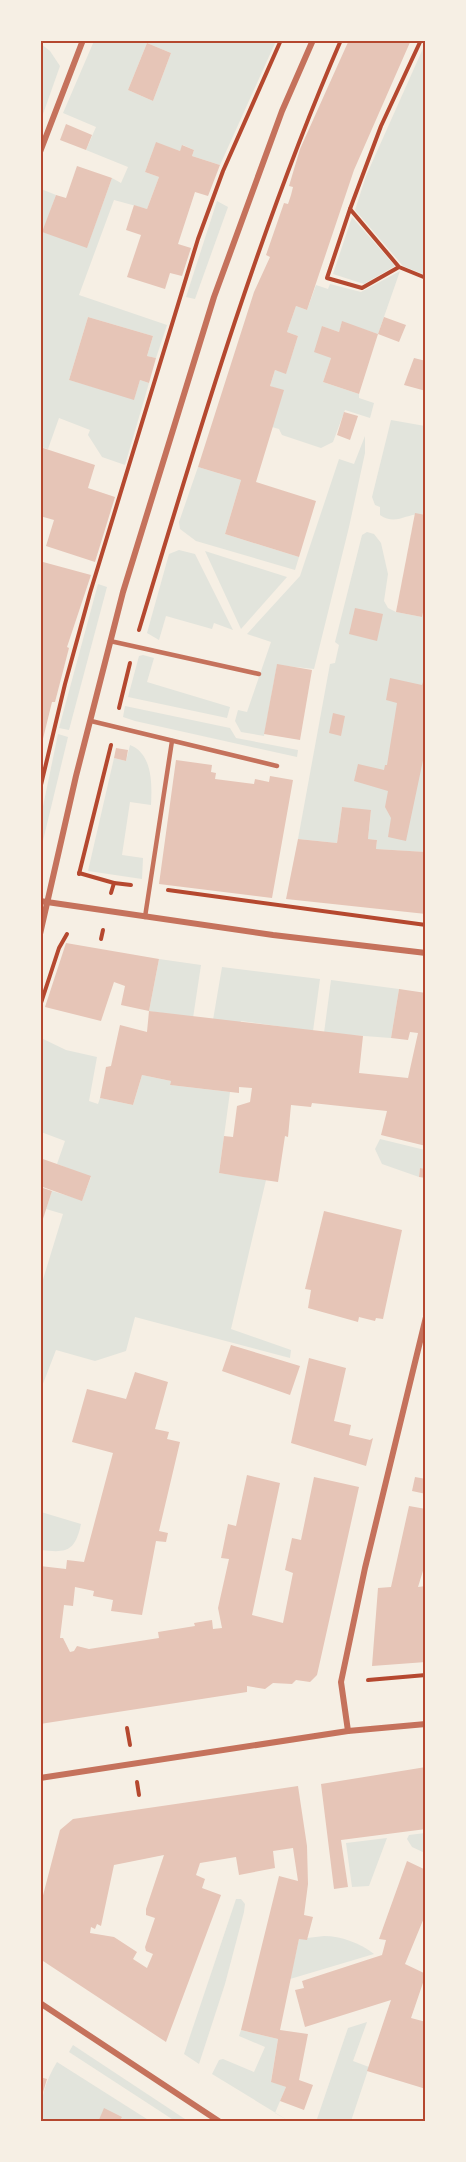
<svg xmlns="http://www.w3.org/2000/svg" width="466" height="2162" viewBox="0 0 466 2162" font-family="Lora,serif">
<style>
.green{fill:#e2e4dc;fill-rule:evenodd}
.building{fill:#e6c5b7;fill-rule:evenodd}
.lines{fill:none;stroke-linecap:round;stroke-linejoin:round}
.path{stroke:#b5482f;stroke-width:4}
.service{stroke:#c5725c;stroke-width:4.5}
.minor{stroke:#c5725c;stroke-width:6}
.neatline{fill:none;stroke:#b5482f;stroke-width:2}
</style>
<rect width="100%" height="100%" fill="#f6efe4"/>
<g class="green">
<path d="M 94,41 L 276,41 L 220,165 L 192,156 L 194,150 L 183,145 L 180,151 L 156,143 L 145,172 L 159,177 L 147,209 L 114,200 L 79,295 L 167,325 L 156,358 L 147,356 L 153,336 L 88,317 L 69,380 L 134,399 L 140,380 L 149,383 L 125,465 L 102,457 L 88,435 L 90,430 L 59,418 L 48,449 L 41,447 L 41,189 L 56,195 L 43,232 L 87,247 L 112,178 L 121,183 L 128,167 L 86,150 L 96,127 L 63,113 ZM 147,43 L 171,53 L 153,101 L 128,90 Z"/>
<polygon points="41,44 50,51 60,66 42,117"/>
<polygon points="425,44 426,275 425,275 403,266 355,210 366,176"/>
<polygon points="217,201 228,207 195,299 186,297"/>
<polygon points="352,217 395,266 364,284 333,274"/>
<polygon points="400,271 378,334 342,322 339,332 322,326 331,358 323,382 359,394 359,398 374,403 370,418 345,410 333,442 321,448 282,435 279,429 272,427 283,391 270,386 275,370 286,373 298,336 287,332 296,306 307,310 316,285 328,289 330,284 361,292"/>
<path d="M 391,420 L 425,426 L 425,515 C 408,511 397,527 380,515 L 380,507 L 375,505 L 372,497 Z"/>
<polygon points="365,436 365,453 349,527 314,669 277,665 264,736 241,732 235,721 238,710 247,712 271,642 247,634 300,576 339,459 354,464"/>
<polygon points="198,467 241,480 225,534 299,557 295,570 196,541 180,529 179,522"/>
<polygon points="367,532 374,534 381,543 388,574 384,601 388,608 396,612 422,617 425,599 425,852 376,849 377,840 368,839 371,811 342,807 337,843 298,839 330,664 335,663 339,645 335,642 362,535"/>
<polygon points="179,550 195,554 233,630 214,623 212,629 166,616 159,640 147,633 169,554"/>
<polygon points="205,551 287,577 241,629"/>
<polygon points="98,584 107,587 69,730 59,728"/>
<polygon points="143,655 154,658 147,682 230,707 227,718 128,697 139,656"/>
<polygon points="125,706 230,728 236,738 298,750 297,757 135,721 123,717"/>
<polygon points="58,734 68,737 41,849 41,816"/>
<path d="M 130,745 C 153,754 152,785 151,805 L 130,802 L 122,855 L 143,858 L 142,879 L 88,871 L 114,758 L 126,761 Z"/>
<polygon points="159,959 201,965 193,1018 149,1011"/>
<polygon points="222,967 320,979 313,1031 241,1021 240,1023 213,1020"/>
<polygon points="331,980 399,989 391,1038 324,1033"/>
<polygon points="41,1038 66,1050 97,1057 89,1101 98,1104 100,1098 133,1105 142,1075 171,1081 170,1085 230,1092 219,1173 266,1180 231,1329 291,1350 290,1358 135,1317 126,1351 95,1361 56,1350 41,1389 41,1286 63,1214 46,1209 52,1191 82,1200 91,1177 57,1164 65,1141 41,1132"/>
<polygon points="380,1139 425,1150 425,1169 420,1168 419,1177 382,1164 375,1149"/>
<path d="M 41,1512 L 81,1524 C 75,1552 66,1553 41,1550 Z"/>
<polygon points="425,1833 426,1833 425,1853 412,1847 407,1839 409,1835"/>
<polygon points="387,1838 369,1886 352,1887 346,1843"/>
<polygon points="236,1899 241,1899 245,1904 244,1912 225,1984 199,2064 184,2054"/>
<path d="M 324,1936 C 341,1936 360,1943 374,1954 L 290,1979 L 299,1939 Z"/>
<polygon points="367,2022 353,2061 369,2067 351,2121 316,2122 348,2028"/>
<polygon points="241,2030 278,2039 271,2081 286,2087 275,2113 289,2121 212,2074 219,2060 223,2059 254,2072 265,2047 239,2036"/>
<polygon points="73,2045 188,2121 175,2121 69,2052"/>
<path d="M 57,2062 L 150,2121 L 41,2121 C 40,2098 45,2082 57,2062 Z"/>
</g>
<g class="building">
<polygon points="349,40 411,40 354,170 307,310 296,306 287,332 298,336 286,374 275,370 270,386 284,390 256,482 316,501 299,557 225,534 241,480 198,467 254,292 270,257 266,255 284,203 288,204 291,195 293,187 289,186 300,149"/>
<polygon points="147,43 171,53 153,101 128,90"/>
<polygon points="66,124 92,135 86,150 60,140"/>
<polygon points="156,142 180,151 182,145 194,150 192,156 220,165 208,196 195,192 178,244 191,248 182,276 170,273 165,289 127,277 141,235 126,230 134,205 147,209 159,177 145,172"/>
<polygon points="77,166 112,178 87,248 42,232 56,195 66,198"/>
<polygon points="88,317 153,336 147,356 156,358 149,383 140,380 134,400 69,380"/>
<polygon points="384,317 406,325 399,342 378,334 359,394 323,382 331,358 314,352 322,326 339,332 342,321 378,334"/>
<polygon points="414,358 426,361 426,391 404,385"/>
<polygon points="344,412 358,416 350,440 337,435"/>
<polygon points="40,447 95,465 88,488 115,497 95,562 46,546 54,520 40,516"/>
<polygon points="415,513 426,515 426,599 422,617 396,612"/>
<polygon points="43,562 91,575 67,647 69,648 55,702 52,702 41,747 40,570"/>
<polygon points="355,608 383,614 377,641 349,634"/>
<polygon points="277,664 312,670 300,740 264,734"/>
<polygon points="426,673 426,746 406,841 388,837 391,818 385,807 388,791 354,781 358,764 384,770 385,765 387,765 397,703 386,700 390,678 422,685"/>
<polygon points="333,713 345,716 341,736 329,733"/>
<polygon points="116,748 128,750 126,761 114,758"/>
<polygon points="176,760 212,765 211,772 216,773 215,779 254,784 255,779 269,782 270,776 293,780 272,898 159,884"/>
<polygon points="342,807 371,810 368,839 377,840 376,849 426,852 426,914 286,899 298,839 337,843"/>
<polygon points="66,943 159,959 149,1011 121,1005 125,986 114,982 101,1021 45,1007"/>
<polygon points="399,989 426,993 426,1146 381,1135 387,1111 312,1103 311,1107 291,1105 288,1137 285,1136 278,1182 243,1177 219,1173 224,1136 233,1137 237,1106 250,1102 252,1088 239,1087 239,1093 170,1085 171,1081 142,1075 133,1105 100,1098 106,1067 111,1066 120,1025 147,1032 149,1011 363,1036 359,1073 408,1078 418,1033 410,1032 408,1040 391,1038"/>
<polygon points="40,1158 91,1176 82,1201 40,1186"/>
<polygon points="420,1168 426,1169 426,1178 419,1177"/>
<polygon points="40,1187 52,1191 41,1225 40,1225"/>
<polygon points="324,1211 402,1230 383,1319 376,1318 375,1321 359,1317 358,1322 308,1308 311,1290 305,1289"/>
<polygon points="231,1345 300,1366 290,1395 222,1371"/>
<polygon points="309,1358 346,1368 334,1421 351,1425 349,1435 370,1440 373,1438 366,1466 291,1443"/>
<polygon points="135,1372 168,1382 155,1429 169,1432 167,1439 180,1442 159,1531 168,1533 166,1542 156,1541 142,1615 111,1611 113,1600 93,1596 94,1591 75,1587 73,1606 64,1605 60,1638 63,1638 70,1652 74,1651 77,1646 89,1649 159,1638 158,1632 195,1626 194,1623 212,1620 213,1629 222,1628 218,1608 229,1559 221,1558 228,1524 236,1526 247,1475 280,1483 252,1615 283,1623 293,1573 285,1570 292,1538 301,1540 314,1477 359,1487 317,1675 310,1682 296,1680 292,1684 273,1683 265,1689 247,1686 247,1692 40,1724 40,1566 66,1569 67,1560 84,1562 113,1453 72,1442 87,1389 126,1399"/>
<polygon points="415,1477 426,1479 426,1494 412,1491"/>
<polygon points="409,1506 426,1509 426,1561 418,1587 426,1586 426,1662 372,1666 378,1588 391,1587"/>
<polygon points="426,1767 426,1829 341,1840 348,1887 334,1889 321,1784"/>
<path d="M 298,1786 L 307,1846 L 308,1884 L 304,1915 L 313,1917 L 307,1940 L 299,1939 L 280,2030 L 308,2034 L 299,2080 L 313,2085 L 304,2110 L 280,2101 L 286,2087 L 271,2082 L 278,2039 L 241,2030 L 279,1876 L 298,1881 L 293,1848 L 273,1851 L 275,1868 L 239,1875 L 236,1857 L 200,1863 L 196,1875 L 205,1879 L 202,1888 L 221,1895 L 166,2042 L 40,1959 L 40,1907 L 60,1830 L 73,1819 ZM 164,1855 L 146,1909 L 146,1915 L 155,1918 L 145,1947 L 146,1951 L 153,1954 L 147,1968 L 133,1959 L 137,1952 L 114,1937 L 90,1933 L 91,1927 L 95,1929 L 97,1924 L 101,1926 L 114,1865 Z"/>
<polygon points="407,1861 426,1870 426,1913 405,1964 426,1974 411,2018 426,2022 426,2089 367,2071 391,2000 305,2027 295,1990 304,1988 302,1981 382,1955 386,1940 379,1939"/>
<polygon points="40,2077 47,2079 41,2099 40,2099"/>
<polygon points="104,2108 122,2117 119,2122 98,2122"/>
</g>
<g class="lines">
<g class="path">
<polyline points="350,209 381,126 421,40"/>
<polyline points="399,267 362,288 327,278 350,209 399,267 426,278"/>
<path d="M 139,630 C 199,431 258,232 341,40"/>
<polyline points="119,708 130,663"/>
<polyline points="40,789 65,684 90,593 198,239 223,171 281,40"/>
<polyline points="79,873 114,883 111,893"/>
<polyline points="79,874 111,745"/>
<polyline points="114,883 131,885"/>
<polyline points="168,890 426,925"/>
<polyline points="101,939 103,930"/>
<polyline points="40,1006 59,948 67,934"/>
<polyline points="368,1680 426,1675"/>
<polyline points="127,1728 130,1745"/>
<polyline points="137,1782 139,1795"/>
</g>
<g class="service">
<polyline points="110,641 259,674"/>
<polyline points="91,721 277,766"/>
<polyline points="145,917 172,741"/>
</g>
<g class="minor">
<polyline points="40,152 83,40"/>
<polyline points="40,901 273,935 426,953"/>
<polyline points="40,934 76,776 123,592 214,297 282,111 313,40"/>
<polyline points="348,1731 341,1682 365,1568 426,1317"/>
<polyline points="40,1778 348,1731 426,1724"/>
<polyline points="40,2003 220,2122"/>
</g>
</g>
<rect width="466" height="2162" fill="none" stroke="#f6efe4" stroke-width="84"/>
<rect x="42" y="42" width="382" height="2078" class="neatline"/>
</svg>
